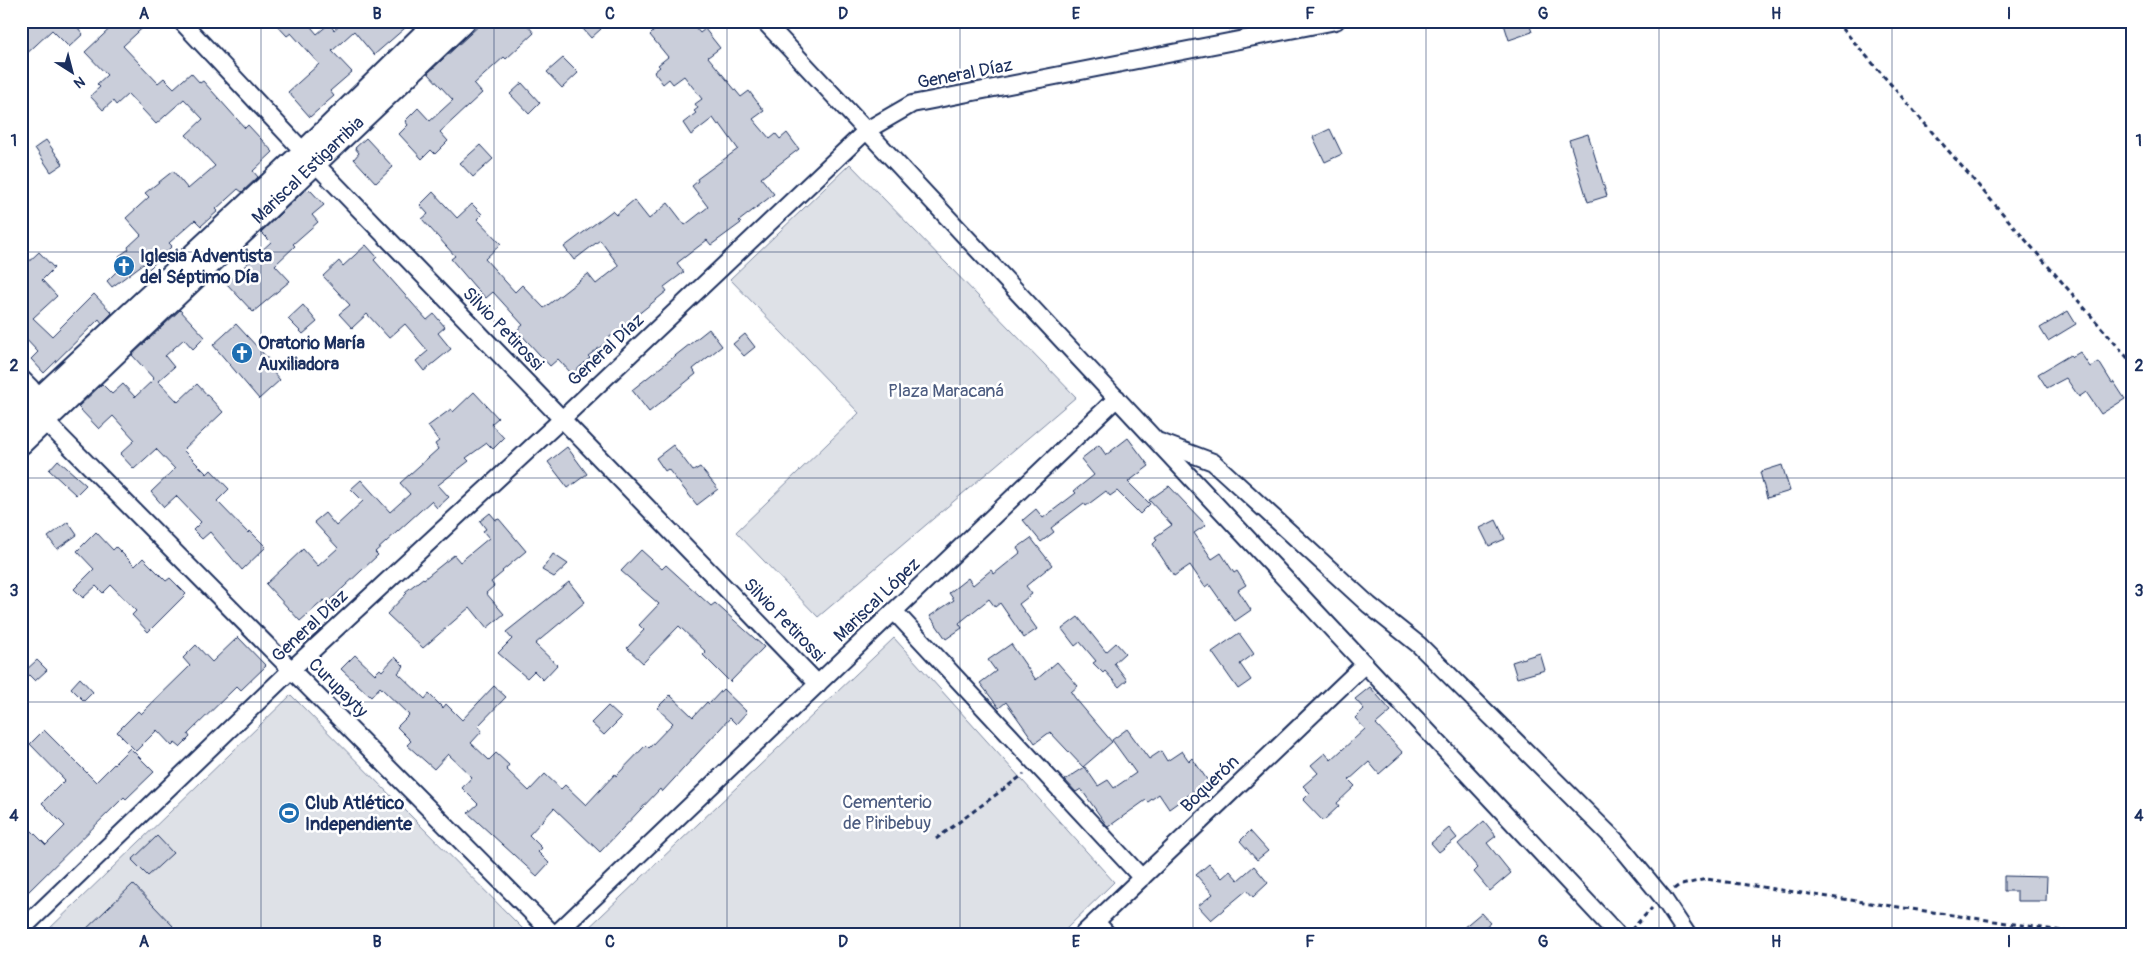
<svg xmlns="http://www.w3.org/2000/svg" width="2153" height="955" viewBox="0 0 2153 955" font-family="Pangolin,sans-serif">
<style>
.green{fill:#dee1e7;stroke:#7c88a2}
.building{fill:#caceda;stroke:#1b2f5e}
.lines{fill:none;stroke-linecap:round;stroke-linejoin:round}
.street-casing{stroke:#1b2f5e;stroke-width:20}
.secondary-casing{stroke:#1b2f5e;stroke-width:26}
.path{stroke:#1b2f5e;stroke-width:3;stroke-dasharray:5 4;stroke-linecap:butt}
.street{stroke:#fff;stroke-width:16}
.secondary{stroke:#fff;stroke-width:22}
.grid{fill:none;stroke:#1b2f5e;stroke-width:1;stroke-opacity:0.55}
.labels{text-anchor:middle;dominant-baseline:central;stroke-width:5;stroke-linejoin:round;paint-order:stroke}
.street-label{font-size:18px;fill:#1b2f5e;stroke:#fff}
.poi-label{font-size:18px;font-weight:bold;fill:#1b2f5e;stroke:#fff;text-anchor:start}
.park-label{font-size:18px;fill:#4c5c80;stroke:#fff}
.neatline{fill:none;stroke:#1b2f5e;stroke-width:2}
.grid-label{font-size:16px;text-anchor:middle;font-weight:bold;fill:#1b2f5e}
</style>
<rect width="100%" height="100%" fill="#fff"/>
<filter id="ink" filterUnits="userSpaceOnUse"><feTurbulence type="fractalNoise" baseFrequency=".02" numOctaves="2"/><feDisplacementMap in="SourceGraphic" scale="10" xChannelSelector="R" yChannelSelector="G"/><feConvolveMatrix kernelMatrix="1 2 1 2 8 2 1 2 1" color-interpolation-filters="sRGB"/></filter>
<g filter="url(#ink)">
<g class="green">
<polygon points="850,164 1076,397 818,617 736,532 859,413 730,279"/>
<polygon points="894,638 1114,882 1061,934 582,934"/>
<polygon points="291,695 526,932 523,934 49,934 47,931"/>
</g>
<g class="building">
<polygon points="21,21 72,21 83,34 69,47 52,30 21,59"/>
<polygon points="118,21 150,21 123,46 158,83 164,78 174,88 191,73 200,83 203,81 245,128 248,125 273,152 253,171 258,177 242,192 238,189 216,209 218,211 201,226 195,220 169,243 172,246 148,270 143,264 112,287 107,281 125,263 119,256 129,249 128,247 141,235 126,218 149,197 145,193 173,171 188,189 215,166 186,135 203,119 184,99 156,124 128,94 116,105 113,101 103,110 90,96 100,87 97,84 107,75 85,52"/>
<polygon points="273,21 306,21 317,34 329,24 334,30 344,21 413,21 374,55 354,31 332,51 352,72 330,91 334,96 310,117 288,92 319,64 291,33 287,36"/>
<polygon points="484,21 524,21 534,33 506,59 504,57 474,84 482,93 440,132 448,141 435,154 431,150 422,159 399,134 408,125 405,121 418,108 430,121 453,100 428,73"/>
<polygon points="576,21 593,21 601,29 591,38"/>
<polygon points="645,21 690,21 700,33 705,29 720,48 708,57 741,97 749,91 764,111 753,119 770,139 776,134 780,139 787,133 799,149 761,178 774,194 739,221 741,223 711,245 707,240 677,263 684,272 664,287 667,291 606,340 607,342 588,356 590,358 572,374 558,359 550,366 517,330 523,325 493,292 486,298 475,287 451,259 455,256 422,219 428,214 420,205 433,192 457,218 472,204 482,214 477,219 501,244 485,259 515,292 522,285 544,308 588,274 596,284 619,266 600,240 574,260 564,247 612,211 616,215 634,200 649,219 668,203 685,225 708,207 692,186 698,181 697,179 738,149 720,124 718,125 713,118 691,135 683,123 696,113 694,111 698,108 695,104 702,99 684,76 673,84 669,79 663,84 654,72 660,67 658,65 668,57 650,35 654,31"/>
<polygon points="1503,21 1528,21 1532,32 1509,40"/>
<polygon points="563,58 578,73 562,88 547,72"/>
<polygon points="522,83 540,103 529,114 510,94"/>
<polygon points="1330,129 1342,154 1325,162 1313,137"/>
<polygon points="1588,134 1607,196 1588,202 1569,140"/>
<polygon points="366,138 393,167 376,183 354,159 359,153 355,148"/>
<polygon points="46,140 63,164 51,172 35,148"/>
<polygon points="480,145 493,159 473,177 460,163"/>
<polygon points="305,190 311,191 324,205 312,215 318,222 293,244 295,246 275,265 290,281 253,312 226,283 271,242 261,232"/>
<polygon points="366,245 377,257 374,260 427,320 434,314 445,327 438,333 451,349 424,371 416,361 428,351 405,324 389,338 367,314 352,328 339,314 350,305 323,276 339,261 343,266"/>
<polygon points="39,252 54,268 42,280 57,296 33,318 52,336 94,294 112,313 102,323 99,319 44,373 31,359 38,352 23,336 27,332 21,329 21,269"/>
<polygon points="303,305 317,322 303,334 288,319"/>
<polygon points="180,310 205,337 193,349 184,339 165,356 174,367 158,381 178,402 197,384 223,412 183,450 207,474 211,470 229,489 217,501 248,533 250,531 266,547 242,570 210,532 202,539 193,530 201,522 176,496 164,507 151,492 175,469 156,449 134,469 120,454 135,440 113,416 99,429 78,407 102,384 112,394 123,384 135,397 154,379 132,355"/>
<polygon points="2068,311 2076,324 2048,341 2040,328"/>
<polygon points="236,324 270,361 267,365 280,380 259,399 213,345"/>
<polygon points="709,329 722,346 693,369 696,374 649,412 632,390"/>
<polygon points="745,334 755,347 744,356 733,344"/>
<polygon points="2080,352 2090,367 2099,362 2112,383 2114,382 2125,399 2101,414 2086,392 2079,397 2066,378 2047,388 2038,374 2070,355 2072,357"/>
<polygon points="474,392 498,418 491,424 504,438 493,449 487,443 466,458 469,461 438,485 449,497 437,508 431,501 375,552 378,555 327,603 324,600 300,621 266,584 303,549 318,566 338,548 314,522 325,513 336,526 363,501 351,489 361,480 390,512 410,494 400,483 438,449 435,444 439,441 428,426 451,409 453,412"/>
<polygon points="1128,438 1149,466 1128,482 1150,504 1140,514 1117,491 1110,496 1106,491 1086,506 1084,503 1051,528 1054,532 1041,542 1023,520 1036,509 1043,518 1076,493 1074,491 1094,475 1081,459 1099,445 1106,455"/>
<polygon points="673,445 693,471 700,467 718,489 697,505 668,469 665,471 656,458"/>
<polygon points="567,447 587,474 568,488 548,462"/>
<polygon points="58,460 86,485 76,495 49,470"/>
<polygon points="1782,465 1790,491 1767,498 1760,472"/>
<polygon points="1169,486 1206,525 1194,533 1212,559 1221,553 1234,573 1237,571 1246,585 1238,590 1251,610 1235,621 1209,584 1205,587 1190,565 1174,576 1153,544 1157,540 1155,537 1172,525 1149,500"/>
<polygon points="490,513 496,520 499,519 526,551 502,571 503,572 491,582 494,586 486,593 504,614 487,628 470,607 423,648 387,614 407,593 405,592 423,578 424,579 454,555 460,562 489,538 483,531 486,529 480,521"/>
<polygon points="1496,520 1505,539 1489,546 1480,528"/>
<polygon points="68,522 77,535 57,549 48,537"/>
<polygon points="96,532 113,550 116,547 135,566 143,558 166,581 170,578 186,594 148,632 132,615 136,611 111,585 103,593 96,586 83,598 74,589 94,569 77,551"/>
<polygon points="1031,538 1052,565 1026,586 1032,594 1019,604 1037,629 1024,638 1000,603 995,607 989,599 959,623 962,628 946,639 930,616 954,600 949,593 968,578 973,585 991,570 994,574 1020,553 1017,548"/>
<polygon points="641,550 662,569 666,565 711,606 715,603 764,647 730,682 703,655 706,652 679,626 643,663 627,648 644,630 639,625 659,604 621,571"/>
<polygon points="553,554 568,564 554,577 542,570"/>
<polygon points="569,582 585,602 535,644 557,665 543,680 534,671 527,678 498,653 512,639 506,632"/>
<polygon points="1078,617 1106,652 1116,643 1125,653 1114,663 1127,680 1119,687 1105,671 1103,673 1093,663 1096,661 1080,642 1075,646 1062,629"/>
<polygon points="1239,633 1254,654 1240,664 1251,680 1238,689 1212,652"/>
<polygon points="238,637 266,666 241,690 237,686 188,734 190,737 180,747 175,743 172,746 157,730 136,751 117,732 138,711 141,714 190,666 183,658 196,645 212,662"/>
<polygon points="1011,644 1036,680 1057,662 1078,686 1071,692 1075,698 1112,742 1083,767 1050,732 1035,743 1006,702 999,708 980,683 996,671 988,660"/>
<polygon points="1540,653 1545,670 1517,678 1512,662"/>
<polygon points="355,655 375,674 380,669 382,671 395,657 404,666 398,673 425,699 429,694 443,708 446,704 462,720 494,686 506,697 478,726 482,731 471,743 489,760 496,753 509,765 506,769 529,791 545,774 561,789 565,785 586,805 615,774 616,776 646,745 649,748 673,723 657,708 670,695 693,717 707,702 709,704 723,689 747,712 736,724 730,718 662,792 660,789 600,852 554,808 529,835 542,848 538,852 549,863 537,876 468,813 478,804 462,788 472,777 448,754 434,769 407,745 411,741 397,727 409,715 380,687 371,697 341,669"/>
<polygon points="37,660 47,670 35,681 25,671"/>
<polygon points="80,678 93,692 84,701 71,688"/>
<polygon points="1370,687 1391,711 1376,724 1403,753 1379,774 1369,762 1349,780 1355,786 1337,803 1339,806 1323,821 1303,800 1310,793 1303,786 1318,773 1311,765 1325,753 1331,760 1365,729 1355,718 1364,709 1355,699"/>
<polygon points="608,706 621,718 604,735 591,723"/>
<polygon points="1127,729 1149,759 1161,751 1167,761 1182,751 1189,761 1192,758 1208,781 1169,809 1159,794 1148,802 1146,800 1108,827 1081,789 1076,792 1065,780 1085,767 1098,786 1108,780 1114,788 1136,773 1112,740"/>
<polygon points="44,730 96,782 130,748 154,772 126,799 124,797 21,899 21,838 30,829 46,845 65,826 42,803 65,780 30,744"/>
<polygon points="1484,821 1496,836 1487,843 1511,873 1490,891 1474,872 1478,868 1458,844"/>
<polygon points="1449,828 1457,838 1439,852 1431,843"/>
<polygon points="1250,831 1268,851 1257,860 1240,841"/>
<polygon points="157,836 173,853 148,876 132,860"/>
<polygon points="1209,864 1222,878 1230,871 1238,880 1254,866 1268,883 1253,897 1247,890 1211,920 1198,906 1213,894 1196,875"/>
<polygon points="2004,876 2047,877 2046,901 2017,901 2017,891 2004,891"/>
<polygon points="133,884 173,926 165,934 81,934"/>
<polygon points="1481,913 1490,923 1476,934 1456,934"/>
</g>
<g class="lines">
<g class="street-casing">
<g id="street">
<polyline points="181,21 304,152 818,684"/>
<polyline points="764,21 1617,934"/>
<polyline points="21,378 31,388 31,407"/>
<polyline points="37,413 553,934"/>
<polyline points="1160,442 1213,462 1369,605 1419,645 1616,841 1663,898 1687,934"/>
<polyline points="894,611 1142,878"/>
<polyline points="1096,922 1107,934"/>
<polyline points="21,930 291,670 562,419 867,130 912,104 1336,21"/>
<polyline points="556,934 1117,398"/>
<polyline points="1083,934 1365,664"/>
</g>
</g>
<g class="secondary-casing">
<g id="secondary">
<polyline points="21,416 304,152 438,21"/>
<path id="s1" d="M 21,443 L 464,21"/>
</g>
</g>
<g class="path">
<polyline points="1836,21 2132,363"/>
<polyline points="936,839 1024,774"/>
<polyline points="1674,889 1678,886 1706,879 2083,934"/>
<polyline points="1631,930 1652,908"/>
</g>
<use href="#street" class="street"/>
<use href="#secondary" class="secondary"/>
</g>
</g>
<path class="grid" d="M 261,21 L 261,934M 494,21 L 494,934M 727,21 L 727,934M 960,21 L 960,934M 1193,21 L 1193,934M 1426,21 L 1426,934M 1659,21 L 1659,934M 1892,21 L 1892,934M 21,252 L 2132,252M 21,478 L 2132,478M 21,702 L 2132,702"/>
<defs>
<g id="church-disc" transform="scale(1.125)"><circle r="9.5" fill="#1f6fb2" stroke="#fff"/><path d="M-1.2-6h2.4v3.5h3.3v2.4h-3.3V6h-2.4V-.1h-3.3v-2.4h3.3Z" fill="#fff"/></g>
<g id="stadium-disc" transform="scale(1.125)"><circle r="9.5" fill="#1f6fb2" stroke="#fff"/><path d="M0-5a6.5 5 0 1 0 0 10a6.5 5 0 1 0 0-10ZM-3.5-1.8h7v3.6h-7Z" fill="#fff"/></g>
</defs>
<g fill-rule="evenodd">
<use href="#church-disc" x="124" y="266"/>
<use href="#church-disc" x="242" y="353"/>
<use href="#stadium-disc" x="289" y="813"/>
</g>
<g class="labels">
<g class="street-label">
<text transform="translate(965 74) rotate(-11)">General Díaz</text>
<text stroke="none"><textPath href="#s1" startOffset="396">Mariscal Estigarribia</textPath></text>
<text transform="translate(503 329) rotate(46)">Silvio Petirossi</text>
<text transform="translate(606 350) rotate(-43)">General Díaz</text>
<text transform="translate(877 600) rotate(-44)">Mariscal López</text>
<text transform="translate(784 620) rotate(46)">Silvio Petirossi</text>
<text transform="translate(310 626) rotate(-43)">General Díaz</text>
<text transform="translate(338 688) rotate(45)">Curupayty</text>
<text transform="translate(1210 784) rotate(-44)">Boquerón</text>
</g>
<g class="poi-label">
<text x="140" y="256">Iglesia Adventista<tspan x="140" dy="21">del Séptimo Día</tspan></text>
<text x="258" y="343">Oratorio María<tspan x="258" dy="21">Auxiliadora</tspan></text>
<text x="305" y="803">Club Atlético<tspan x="305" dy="21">Independiente</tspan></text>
</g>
<g class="park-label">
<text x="946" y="391">Plaza Maracaná</text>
<text x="887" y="802">Cementerio<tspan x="887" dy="21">de Piribebuy</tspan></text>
</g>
</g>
<rect width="2153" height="955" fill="none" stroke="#fff" stroke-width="55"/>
<g transform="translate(72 72) rotate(144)" stroke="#ffffff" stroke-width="4" paint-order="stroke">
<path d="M0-4L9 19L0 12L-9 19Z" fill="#1b2f5e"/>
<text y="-8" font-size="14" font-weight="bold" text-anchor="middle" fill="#1b2f5e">N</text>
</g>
<rect x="28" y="28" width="2098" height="900" class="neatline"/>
<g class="grid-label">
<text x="144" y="19">A</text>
<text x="377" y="19">B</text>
<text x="610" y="19">C</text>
<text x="843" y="19">D</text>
<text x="1076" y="19">E</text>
<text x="1310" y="19">F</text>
<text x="1543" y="19">G</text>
<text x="1776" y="19">H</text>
<text x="2009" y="19">I</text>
<text x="14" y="146">1</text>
<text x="2139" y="146">1</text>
<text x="14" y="371">2</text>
<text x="2139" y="371">2</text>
<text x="14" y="596">3</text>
<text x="2139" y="596">3</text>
<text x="14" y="821">4</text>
<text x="2139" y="821">4</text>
<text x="144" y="947">A</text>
<text x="377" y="947">B</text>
<text x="610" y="947">C</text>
<text x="843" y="947">D</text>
<text x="1076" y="947">E</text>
<text x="1310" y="947">F</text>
<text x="1543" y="947">G</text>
<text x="1776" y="947">H</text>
<text x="2009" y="947">I</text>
</g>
</svg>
